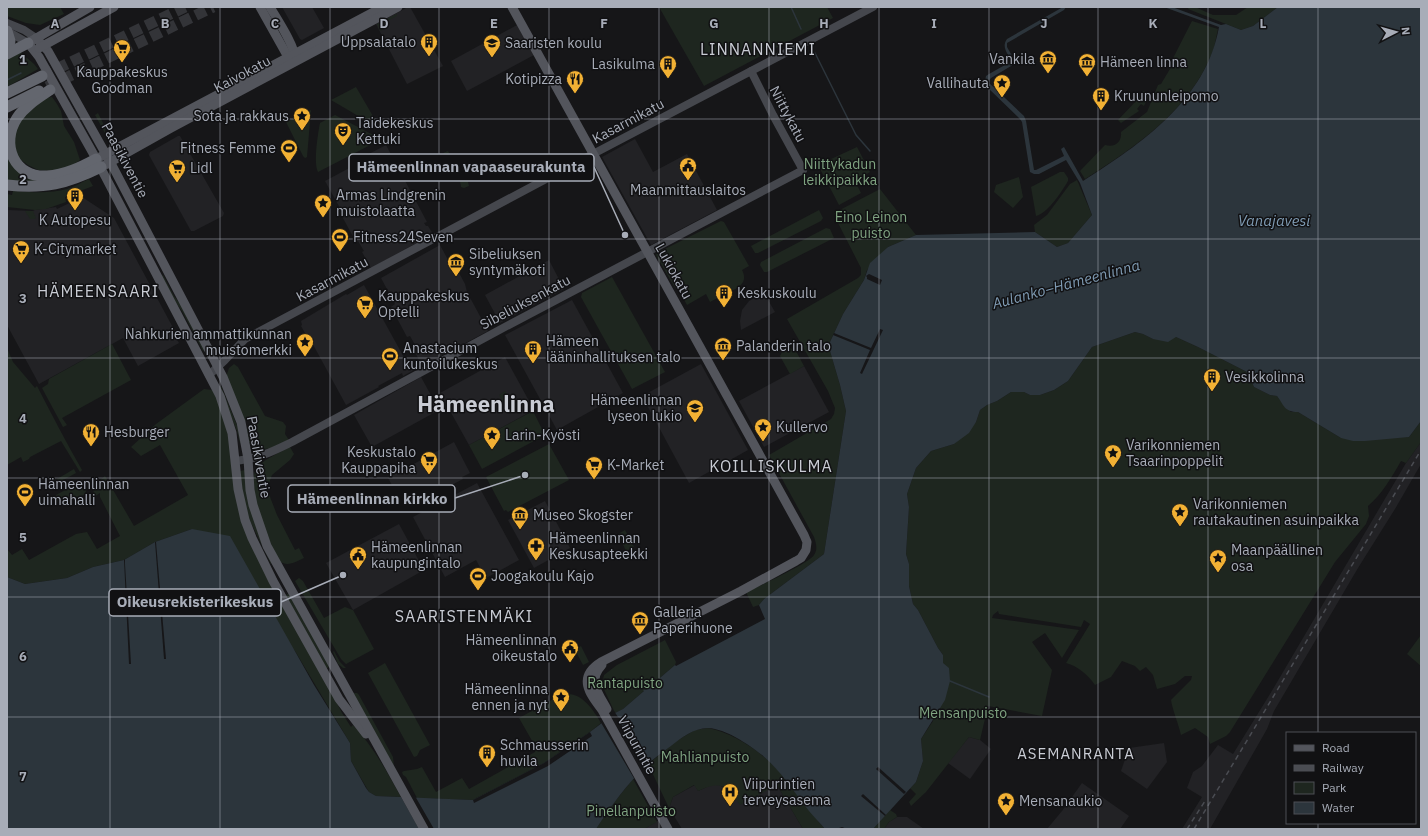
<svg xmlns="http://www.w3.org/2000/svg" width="1428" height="836" viewBox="0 0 1428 836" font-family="'IBM Plex Sans',sans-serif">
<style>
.built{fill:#222225}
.green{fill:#1e261f}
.water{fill:#2c353c}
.pier{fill:#161618}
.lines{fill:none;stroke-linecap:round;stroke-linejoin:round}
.stream{stroke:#2c353c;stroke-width:1.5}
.highway-tunnel{stroke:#333438;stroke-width:11;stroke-dasharray:11 5.5;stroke-linecap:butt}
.secondary{stroke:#45474d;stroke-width:8}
.primary{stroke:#53555c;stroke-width:9}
.highway{stroke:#63666e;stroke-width:11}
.rail{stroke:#4a4c52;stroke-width:1.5;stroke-dasharray:5 4;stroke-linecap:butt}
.grid{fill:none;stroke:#a8adb8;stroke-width:1;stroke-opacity:0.55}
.labels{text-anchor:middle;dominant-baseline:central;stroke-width:3;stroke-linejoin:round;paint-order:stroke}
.poi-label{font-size:14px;fill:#a8adb8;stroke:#111113;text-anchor:start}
.street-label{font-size:14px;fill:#a8adb8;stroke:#111113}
.park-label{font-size:14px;fill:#7fa381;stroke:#111113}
.water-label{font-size:15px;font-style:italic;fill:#7f9bb3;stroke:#111113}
.neighbourhood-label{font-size:15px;letter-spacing:1px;fill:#c9ccd4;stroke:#111113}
.quarter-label{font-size:16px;letter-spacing:1px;fill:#c9ccd4;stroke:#111113}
.town-label{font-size:22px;font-weight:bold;fill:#c9ccd4;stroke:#111113}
.grid-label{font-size:13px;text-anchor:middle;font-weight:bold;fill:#a8adb8;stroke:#111113;stroke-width:3;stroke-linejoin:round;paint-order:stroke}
.leader{fill:none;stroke:#a8adb8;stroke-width:1.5}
.callout-dot{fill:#a8adb8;stroke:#111113;stroke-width:1.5}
.callout{fill:#111113;stroke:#a8adb8;stroke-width:1.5}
.callout-label{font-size:15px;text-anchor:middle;font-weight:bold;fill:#a8adb8}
</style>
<rect width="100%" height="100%" fill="#161618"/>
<g class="built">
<polygon points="282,7 312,7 324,28 302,40 300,39"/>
<polygon points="410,7 443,66 407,84 376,24 406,8"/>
<polygon points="517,25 534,55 467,91 451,61"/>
<polygon points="178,136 180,136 224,213 223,216 194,231 191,231 149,155 150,152"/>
<polygon points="635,139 653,172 687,154 717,210 651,245 602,157"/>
<polygon points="386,145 427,222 424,223 426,226 428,226 433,234 371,268 362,252 364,251 358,241 356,242 338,209 340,208 325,181 355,165 363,157"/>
<polygon points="82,197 114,218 178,337 176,338 179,343 138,366 123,338 39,384 7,325 7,210 33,211 35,210 56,207 57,209"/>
<polygon points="440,245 447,258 458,271 465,284 467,292 488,331 422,366 415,352 418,350 410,336 407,337 391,307 395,304 381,278"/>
<polygon points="549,260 564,289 500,323 485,295"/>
<polygon points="364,285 406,361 408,360 414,370 403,376 402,373 378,386 379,387 346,405 310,339 309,340 301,326 302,325 301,321 346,294 347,295"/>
<polygon points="764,293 775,312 741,330 740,321 742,310 749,301"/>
<polygon points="572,300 623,393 557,430 505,335"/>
<polygon points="505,357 534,410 469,445 440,393"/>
<polygon points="701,364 748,450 689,483 642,396"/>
<polygon points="804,366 829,412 764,447 739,401"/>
<polygon points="421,377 439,410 372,447 354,415"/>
<polygon points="454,442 470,473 462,477 463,479 429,497 418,503 415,502 405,508 388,478"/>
<polygon points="1421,442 1421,464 1395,509 1358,568 1274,711 1267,729 1210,829 1182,829 1202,797 1187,788 1193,772 1202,766 1218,745 1233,754 1273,689 1406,463"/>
<polygon points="477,483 519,560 486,578 476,560 445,577 413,517"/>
<polygon points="545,501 570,548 534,568 508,520"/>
<polygon points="399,524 424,570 353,610 326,563"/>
<polygon points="969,737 980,740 991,749 970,779 948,763"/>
<polygon points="1164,743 1167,762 1147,789 1121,771 1129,748"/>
<polygon points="1082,783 1129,816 1120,829 1047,829 1062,811"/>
<polygon points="695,785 698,791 711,785 719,785 729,791 777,785 803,829 682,829 669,808 673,797"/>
<polygon points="897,817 907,817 924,829 884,829 889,822"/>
<polygon points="659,820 664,829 644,829"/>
</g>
<g class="green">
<polygon points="7,7 60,7 64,14 40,25 26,23 7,16"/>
<polygon points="659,7 827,7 833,18 704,86"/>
<polygon points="1189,7 1195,7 1213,15 1236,15 1248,7 1278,7 1253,26 1241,30 1188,9"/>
<polygon points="397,14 397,16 385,22 386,28 380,31 377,24"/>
<path d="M 1192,21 L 1218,29 C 1216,37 1215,46 1212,53 C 1189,111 1135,147 1085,179 L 1080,171 L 1105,145 C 1115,148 1122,142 1121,132 L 1147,112 L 1158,85 L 1161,84 L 1170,69 L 1168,68 Z"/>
<polygon points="20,52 34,64 38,69 7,87 7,58"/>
<polygon points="356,87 377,123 377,127 331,100"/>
<polygon points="1143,91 1150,93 1144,106 1141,104 1137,109 1139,111 1121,123 1118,120 1137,100"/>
<polygon points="52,97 57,104 61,111 64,126 74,142 80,160 70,167 53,171 38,170 28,165 18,158 15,152 15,129 27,112 33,109 44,98"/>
<polygon points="311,110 307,157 305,158 303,156 286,122"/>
<polygon points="98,113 106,129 105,130 106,135 95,115"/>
<path d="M 335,115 L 379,138 L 380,140 L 318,172 C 313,163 318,133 320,123 Z"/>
<polygon points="857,147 870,172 855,181 861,193 839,205 818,165"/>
<polygon points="7,151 43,183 7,181"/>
<polygon points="448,151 463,178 467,178 469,186 464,188 461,187 460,181 453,171 445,175 443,171 450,167 443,153"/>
<path d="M 1060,172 L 1064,172 L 1068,178 L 1068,181 C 1062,191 1048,213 1036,216 L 1031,187 Z"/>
<polygon points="1019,177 1023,197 1013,208 994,192 996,185"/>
<path d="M 89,179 L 93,186 L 65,197 L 66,202 L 46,209 L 35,210 L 7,207 L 7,194 L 12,195 L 13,191 C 31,192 49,194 67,189 C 74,187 82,182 89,179 Z"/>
<polygon points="1077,180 1092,215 1068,243 1057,247 1035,232 1034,225 1047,215 1070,184"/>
<path d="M 880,189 L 916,235 L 888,247 L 867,270 L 864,280 L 843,314 L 830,342 L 830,351 L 840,385 L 846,411 L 824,554 L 764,599 L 759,605 L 753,607 L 746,592 C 757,587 810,563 814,555 C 818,549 816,543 814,537 L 769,455 L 831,419 L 834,414 L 835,408 L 828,391 L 787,319 L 858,278 L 861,275 L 861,268 L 838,223 L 834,213 Z"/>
<polygon points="819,210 823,218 821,221 758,253 755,253 751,246"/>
<polygon points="25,211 33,211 36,218 34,219 30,219"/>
<path d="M 721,221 L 724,222 L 749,266 L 742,270 C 744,274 745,278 743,282 C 740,289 717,298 710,302 L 706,294 L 687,305 L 677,287 L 675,288 L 656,255 L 657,253 Z"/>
<polygon points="826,228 830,229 834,238 767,272 764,272 760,265 761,262"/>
<polygon points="163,275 174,296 184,309 205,350 203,351 182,311 172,297 161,276"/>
<polygon points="612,277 665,372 632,389 581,297 582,293"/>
<path d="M 1135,332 L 1143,334 L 1153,339 L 1176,337 L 1198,347 L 1247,372 L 1254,387 L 1270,395 L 1277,396 L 1291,412 L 1298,412 L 1341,438 L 1409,437 L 1421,421 L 1421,442 L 1406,463 L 1401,461 C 1392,477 1382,494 1368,506 L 1369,516 L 1366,524 L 1335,562 L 1230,732 L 1226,736 L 1210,744 L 1208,737 L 1195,728 L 1181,735 C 1179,726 1172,708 1171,700 L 1191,680 L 1192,676 L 1185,676 L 1175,684 L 1157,689 L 1153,675 L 1146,667 L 1140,671 L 1135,666 L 1122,661 L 1111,677 L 1095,685 C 1088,675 1078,666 1066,663 L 1090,624 L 1084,620 L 1081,627 L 999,614 L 998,611 L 993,615 L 992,618 L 1079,630 L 1062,658 L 1045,633 L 1032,642 L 1052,670 L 1042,716 L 988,706 L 980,740 L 969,737 L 926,792 L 911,806 L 909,802 L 916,794 L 910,788 L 916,782 L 923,761 L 921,739 L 933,721 L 943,655 L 938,648 L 918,610 L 913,604 L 909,586 L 909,564 L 906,554 L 909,507 L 907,494 L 916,468 L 931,451 L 954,444 L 976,422 L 980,410 L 987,405 L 997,401 L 1011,392 L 1024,392 L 1030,395 L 1040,395 L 1054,390 L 1068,381 L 1092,347 Z"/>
<polygon points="112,344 131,380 62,418 67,425 63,427 42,388 48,384 49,379"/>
<path d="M 7,348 L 13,362 L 35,388 L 37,386 C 52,415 66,442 82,470 L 80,472 L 61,441 L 30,457 L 29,459 L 23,462 L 21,457 L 7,465 Z"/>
<polygon points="790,348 796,351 804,366 790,374 780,356 782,352"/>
<path d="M 234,364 L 238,367 L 265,416 L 283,422 L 286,426 L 285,434 L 289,440 L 272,448 L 258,450 C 248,446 248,439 247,429 L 253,426 L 249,419 L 245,421 L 226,377 L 229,368 Z"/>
<polygon points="221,386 239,430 242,443 240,443 237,431 219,387"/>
<path d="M 204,389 L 212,390 L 217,397 L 229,434 L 238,507 L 342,713 L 351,727 L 353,725 C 374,748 386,770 401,797 L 376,796 L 369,792 L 351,761 L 350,743 L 295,651 L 192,529 L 155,542 L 124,560 L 93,567 L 67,578 L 25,584 L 7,577 L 7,549 L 12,555 L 22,549 L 29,560 L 76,534 L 87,532 L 97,549 L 120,536 L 100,497 L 100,493 L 94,497 L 93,482 L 95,484 L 105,476 L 134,526 L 188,495 L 160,445 L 141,456 L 131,447 L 156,424 Z"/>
<polygon points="505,391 511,402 503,402 499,395"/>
<polygon points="533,411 545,435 482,469 469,445"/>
<polygon points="549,444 569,480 508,512 506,510 504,511 486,477"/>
<path d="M 290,447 L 294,454 L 290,460 L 272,475 L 267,489 L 277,515 L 295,550 L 299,548 L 304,558 C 295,562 287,568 278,560 C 270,542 242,484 258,466 C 265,459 281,452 290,447 Z"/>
<polygon points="74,469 76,473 47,489 45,486"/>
<polygon points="245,470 272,563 271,564 248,517 243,497 240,471"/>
<path d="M 80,482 C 85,483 88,489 85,494 L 69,503 L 66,498 L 56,503 L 56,495 Z"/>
<polygon points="625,530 634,547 626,551 618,534"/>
<polygon points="299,578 303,581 324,618 345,607 353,610 374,649 346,664 341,659 295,581"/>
<polygon points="289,593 330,666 326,669 285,596"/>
<polygon points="1421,635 1421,666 1407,654"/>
<polygon points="665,640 676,662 675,665 647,689 644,690 644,691 623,709 615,713 602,685 604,675 617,665"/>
<polygon points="581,646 589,662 583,665 575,650"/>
<polygon points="334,651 340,662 346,668 343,668 338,664 333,652"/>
<polygon points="385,663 430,745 420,750 417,756 414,757 368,673"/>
<polygon points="353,693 357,693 359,695 393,757 394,766"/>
<path d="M 568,694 C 583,694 594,711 601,723 L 590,732 L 544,763 L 473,800 L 417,798 L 406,777 L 403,775 L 402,772 L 404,771 L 417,769 L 422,767 L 436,792 L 462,778 L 469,789 L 535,752 L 535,746 L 519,718 L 559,696 Z"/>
<path d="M 708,728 C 738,734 767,756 787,780 C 800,796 811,813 825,829 L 803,829 L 777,785 L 740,805 C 726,786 722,780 698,791 L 694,785 L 673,797 L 669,808 L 648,764 L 678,740 L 695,730 Z"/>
<polygon points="633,779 657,822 644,829 596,829 608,810"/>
<polygon points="890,810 896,814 897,817 889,822 884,829 873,829"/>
</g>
<path class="water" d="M 1063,7 L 1066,7 L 1064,10 L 1007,43 L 1007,47 L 1016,63 L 991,78 L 988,82 L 1024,116 L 1026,121 L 1034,170 L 1036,170 L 1064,156 L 1061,149 L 1064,147 L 1083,181 C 1141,144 1206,100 1219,27 L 1164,7 L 1172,7 L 1221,25 L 1226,24 L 1241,30 L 1253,26 L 1278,7 L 1421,7 L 1421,421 L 1409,437 L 1365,441 L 1353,441 L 1341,438 L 1298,412 C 1284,412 1284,405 1277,396 L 1270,395 L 1254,387 L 1247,372 L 1198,347 L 1176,337 L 1168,342 L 1153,339 L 1143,334 L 1135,332 L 1092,347 L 1068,381 L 1054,390 L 1040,395 L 1030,395 L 1024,392 L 1011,392 L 997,401 L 987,405 L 980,410 L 976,422 L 969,433 L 954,444 L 931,451 L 916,468 L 907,494 L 909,507 L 906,554 L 909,564 L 909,586 L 913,604 L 918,610 L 938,648 L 943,655 L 943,663 L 949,668 L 950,681 L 945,700 L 921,739 L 923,761 L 916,782 L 873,829 L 847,829 L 842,827 L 836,829 L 825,829 C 820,823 814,817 809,811 C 794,792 781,771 762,755 C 748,744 726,729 708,728 C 694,728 681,738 671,746 C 663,752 654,758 647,765 C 627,784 611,806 596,829 L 7,829 L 7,577 L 25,584 L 67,578 L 93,567 L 124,560 L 155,542 L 192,529 L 230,536 L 314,685 L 350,743 L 351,761 L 366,788 L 369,792 L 376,796 L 473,800 L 544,763 L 590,732 L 615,713 L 623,709 L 644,691 L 643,690 L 647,689 L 675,665 L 676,666 L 765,619 L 759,605 L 764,599 L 824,554 L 846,411 L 840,385 L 830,351 L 830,342 L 843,314 L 864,280 L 870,263 L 888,247 L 916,235 L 1035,232 L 1057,247 L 1068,243 L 1092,215 L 1080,183 L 1066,160 L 1039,174 L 1034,174 L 1030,172 L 1022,122 L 1020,119 L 987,87 L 985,81 L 986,76 L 989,74 L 1012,61 C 1008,54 1001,47 1007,39 Z"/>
<g class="pier">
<polygon points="869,274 882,280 880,285 867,279 867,277 866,276"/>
<polygon points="880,329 883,330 862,374 860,373 870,350 833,335 834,333 871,348"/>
<polygon points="155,542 156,542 166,659 164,659"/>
<polygon points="125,559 125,564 131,664 129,664 124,560"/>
<polygon points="614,711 618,717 621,718 620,722 641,759 644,759 645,761 644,765 646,769 635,780 600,721"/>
<polygon points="590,732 592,736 548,766 474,803 473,800 544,763"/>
<polygon points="878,767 906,792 904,794 876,769"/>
<polygon points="863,794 886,815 885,816 861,796"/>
<polygon points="400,795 415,796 434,829 419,829"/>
</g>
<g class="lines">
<g class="stream">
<polyline points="791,7 801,29"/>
<polyline points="815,53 856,135 870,151"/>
<polyline points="7,80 21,73"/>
<polyline points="950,681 989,697"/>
</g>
<g class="highway-tunnel">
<polyline points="42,76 185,7"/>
<polyline points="47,87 213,7"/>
</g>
<g class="secondary">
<polyline points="7,23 24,30 36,38"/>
<polyline points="7,31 28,43"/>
<polyline points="209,375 225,360 245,339 593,154 873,7"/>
<path d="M 236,461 C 260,458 271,452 292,442 L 503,328 L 803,170 L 773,115 L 751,71"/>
</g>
<g class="primary">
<polyline points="90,7 28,43 39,57 94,155 220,396 232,433 238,489 245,520 252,538 273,581 339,699 366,734"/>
<polyline points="260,7 288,57 292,60"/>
<path d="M 270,7 C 277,19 295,46 295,58"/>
<path d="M 512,7 L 804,535 L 807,542 L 806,550 L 801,558 L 796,561 L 741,591 L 601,662 C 577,677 589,693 602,710 L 668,829"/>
<polyline points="36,38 48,51 113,167 223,377 241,422 248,459 250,490 253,505 267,546 424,829"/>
<polyline points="39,48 114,7"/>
<polyline points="100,157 383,7"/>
<polyline points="105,165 171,128 398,7"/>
<path d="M 602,665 C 587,681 599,694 607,709"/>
</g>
<g class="highway">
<polyline points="7,31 10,41 7,52"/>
<polyline points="7,54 28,43"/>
<path d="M 50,90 C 38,98 25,106 17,118 C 0,144 14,178 47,176 C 65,175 81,167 96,159"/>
<polyline points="7,93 42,76"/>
<polyline points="7,107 39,91"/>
<path d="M 7,185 C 45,189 66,184 101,167"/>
</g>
<g class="rail">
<polyline points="1187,829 1205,801"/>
<polyline points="1194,829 1421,450"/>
</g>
</g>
<path class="grid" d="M 110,7 L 110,829M 220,7 L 220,829M 330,7 L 330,829M 439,7 L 439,829M 549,7 L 549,829M 659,7 L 659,829M 769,7 L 769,829M 879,7 L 879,829M 989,7 L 989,829M 1098,7 L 1098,829M 1208,7 L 1208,829M 1318,7 L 1318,733M 7,119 L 1421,119M 7,239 L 1421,239M 7,358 L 1421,358M 7,478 L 1421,478M 7,597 L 1421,597M 7,717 L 1421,717M 1318,823 L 1318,829"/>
<defs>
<g id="building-pin" transform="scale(0.9)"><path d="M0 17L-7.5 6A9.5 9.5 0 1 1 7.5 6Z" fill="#f2b134" stroke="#111113"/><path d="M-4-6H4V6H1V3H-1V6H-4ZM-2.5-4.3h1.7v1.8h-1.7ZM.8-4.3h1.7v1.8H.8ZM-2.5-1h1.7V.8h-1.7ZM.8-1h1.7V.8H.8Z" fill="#111"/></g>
<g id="school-pin" transform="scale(0.9)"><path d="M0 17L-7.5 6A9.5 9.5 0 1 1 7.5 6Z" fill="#f2b134" stroke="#111113"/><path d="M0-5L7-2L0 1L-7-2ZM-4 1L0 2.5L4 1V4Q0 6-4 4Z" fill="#111"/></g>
<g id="supermarket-pin" transform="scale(0.9)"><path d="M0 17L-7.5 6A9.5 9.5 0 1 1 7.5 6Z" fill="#f2b134" stroke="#111113"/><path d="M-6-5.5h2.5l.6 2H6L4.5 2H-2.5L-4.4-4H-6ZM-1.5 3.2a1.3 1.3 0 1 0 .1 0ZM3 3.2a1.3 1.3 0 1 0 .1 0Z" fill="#111"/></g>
<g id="museum-pin" transform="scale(0.9)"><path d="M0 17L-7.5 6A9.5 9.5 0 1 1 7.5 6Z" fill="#f2b134" stroke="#111113"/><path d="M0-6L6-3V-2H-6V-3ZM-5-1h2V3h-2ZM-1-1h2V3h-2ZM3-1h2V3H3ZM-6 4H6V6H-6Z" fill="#111"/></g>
<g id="restaurant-pin" transform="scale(0.9)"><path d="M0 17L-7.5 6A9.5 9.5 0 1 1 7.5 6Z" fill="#f2b134" stroke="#111113"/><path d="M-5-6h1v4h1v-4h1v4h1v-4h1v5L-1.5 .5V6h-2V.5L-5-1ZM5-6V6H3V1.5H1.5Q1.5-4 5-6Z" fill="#111"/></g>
<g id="sight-pin" transform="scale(0.9)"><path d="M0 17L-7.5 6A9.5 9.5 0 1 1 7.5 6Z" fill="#f2b134" stroke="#111113"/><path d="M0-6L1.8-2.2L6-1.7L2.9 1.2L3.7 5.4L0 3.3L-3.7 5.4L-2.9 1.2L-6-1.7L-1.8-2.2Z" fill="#111"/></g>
<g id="theatre-pin" transform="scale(0.9)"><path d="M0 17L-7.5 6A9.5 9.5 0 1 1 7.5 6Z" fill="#f2b134" stroke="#111113"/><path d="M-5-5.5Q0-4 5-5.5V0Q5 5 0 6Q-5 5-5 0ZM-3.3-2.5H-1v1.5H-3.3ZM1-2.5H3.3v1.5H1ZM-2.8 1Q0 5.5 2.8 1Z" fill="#111"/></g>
<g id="stadium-pin" transform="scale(0.9)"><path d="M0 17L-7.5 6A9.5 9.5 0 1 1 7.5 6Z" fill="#f2b134" stroke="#111113"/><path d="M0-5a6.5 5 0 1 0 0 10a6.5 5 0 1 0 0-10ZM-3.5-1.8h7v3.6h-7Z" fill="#111"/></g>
<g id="civic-pin" transform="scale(0.9)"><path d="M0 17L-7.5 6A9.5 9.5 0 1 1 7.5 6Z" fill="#f2b134" stroke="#111113"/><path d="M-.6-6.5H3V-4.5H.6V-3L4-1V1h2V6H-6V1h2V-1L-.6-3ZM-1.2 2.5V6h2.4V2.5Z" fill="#111"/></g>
<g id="pharmacy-pin" transform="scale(0.9)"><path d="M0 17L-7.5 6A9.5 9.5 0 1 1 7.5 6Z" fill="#f2b134" stroke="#111113"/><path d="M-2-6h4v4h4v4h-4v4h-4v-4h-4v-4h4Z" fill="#111"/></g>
<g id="hospital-pin" transform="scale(0.9)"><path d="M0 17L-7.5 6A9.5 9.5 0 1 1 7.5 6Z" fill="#f2b134" stroke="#111113"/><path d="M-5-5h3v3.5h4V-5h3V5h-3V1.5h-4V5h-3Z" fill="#111"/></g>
</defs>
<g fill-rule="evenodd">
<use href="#building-pin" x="429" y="42"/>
<use href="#school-pin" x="492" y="43"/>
<use href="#supermarket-pin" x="122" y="48"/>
<use href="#museum-pin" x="1048" y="59"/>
<use href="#museum-pin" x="1087" y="62"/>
<use href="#building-pin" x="668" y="64"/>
<use href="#restaurant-pin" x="575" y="79"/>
<use href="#sight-pin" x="1002" y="83"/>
<use href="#building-pin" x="1101" y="96"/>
<use href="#sight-pin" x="302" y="116"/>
<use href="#theatre-pin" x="343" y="131"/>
<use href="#stadium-pin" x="289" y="148"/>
<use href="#civic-pin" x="688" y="166"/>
<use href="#supermarket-pin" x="177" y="168"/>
<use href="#building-pin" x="75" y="196"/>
<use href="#sight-pin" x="323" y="203"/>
<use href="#stadium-pin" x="340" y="237"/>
<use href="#supermarket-pin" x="21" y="249"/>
<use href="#museum-pin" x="456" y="262"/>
<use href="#building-pin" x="724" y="293"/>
<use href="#supermarket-pin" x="365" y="304"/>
<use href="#sight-pin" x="305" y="342"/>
<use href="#museum-pin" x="723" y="346"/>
<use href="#building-pin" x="533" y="349"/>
<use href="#stadium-pin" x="390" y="356"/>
<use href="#building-pin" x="1212" y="377"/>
<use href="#school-pin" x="695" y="408"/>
<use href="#sight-pin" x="763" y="427"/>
<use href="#restaurant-pin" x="91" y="432"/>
<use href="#sight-pin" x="492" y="435"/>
<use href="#sight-pin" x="1113" y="453"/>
<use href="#supermarket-pin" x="429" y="460"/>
<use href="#supermarket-pin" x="594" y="465"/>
<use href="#stadium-pin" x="25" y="492"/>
<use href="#sight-pin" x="1180" y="512"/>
<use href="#museum-pin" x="520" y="515"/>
<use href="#pharmacy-pin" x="536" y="546"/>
<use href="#civic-pin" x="358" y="555"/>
<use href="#sight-pin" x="1218" y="558"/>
<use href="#stadium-pin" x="478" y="576"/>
<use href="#museum-pin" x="640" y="620"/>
<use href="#civic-pin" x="570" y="648"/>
<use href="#sight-pin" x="561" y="697"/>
<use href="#building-pin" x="487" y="753"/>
<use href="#hospital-pin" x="730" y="792"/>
<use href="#sight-pin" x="1006" y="801"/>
</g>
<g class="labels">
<g class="poi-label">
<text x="416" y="42" text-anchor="end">Uppsalatalo</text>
<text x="505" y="43">Saaristen koulu</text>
<text x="1035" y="59" text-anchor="end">Vankila</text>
<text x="1100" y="62">Hämeen linna</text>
<text x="655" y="64" text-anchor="end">Lasikulma</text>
<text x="122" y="72" text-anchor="middle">Kauppakeskus<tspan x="122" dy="16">Goodman</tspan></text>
<text x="562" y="79" text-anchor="end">Kotipizza</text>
<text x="989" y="83" text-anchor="end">Vallihauta</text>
<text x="1114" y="96">Kruununleipomo</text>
<text x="289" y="116" text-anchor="end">Sota ja rakkaus</text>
<text x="356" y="123">Taidekeskus<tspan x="356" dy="16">Kettuki</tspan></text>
<text x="276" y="148" text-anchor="end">Fitness Femme</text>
<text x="190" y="168">Lidl</text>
<text x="688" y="190" text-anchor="middle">Maanmittauslaitos</text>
<text x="336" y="195">Armas Lindgrenin<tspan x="336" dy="16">muistolaatta</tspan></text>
<text x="75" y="220" text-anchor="middle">K Autopesu</text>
<text x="353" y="237">Fitness24Seven</text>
<text x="34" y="249">K-Citymarket</text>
<text x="469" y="254">Sibeliuksen<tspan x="469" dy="16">syntymäkoti</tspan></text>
<text x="737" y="293">Keskuskoulu</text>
<text x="378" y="296">Kauppakeskus<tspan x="378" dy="16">Optelli</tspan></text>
<text x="292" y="334" text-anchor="end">Nahkurien ammattikunnan<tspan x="292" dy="16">muistomerkki</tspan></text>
<text x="546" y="341">Hämeen<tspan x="546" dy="16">lääninhallituksen talo</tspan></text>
<text x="736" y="346">Palanderin talo</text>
<text x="403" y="348">Anastacium<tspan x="403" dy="16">kuntoilukeskus</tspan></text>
<text x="1225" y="377">Vesikkolinna</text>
<text x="682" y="400" text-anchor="end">Hämeenlinnan<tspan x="682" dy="16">lyseon lukio</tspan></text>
<text x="776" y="427">Kullervo</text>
<text x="104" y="432">Hesburger</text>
<text x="505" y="435">Larin-Kyösti</text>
<text x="1126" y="445">Varikonniemen<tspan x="1126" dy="16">Tsaarinpoppelit</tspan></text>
<text x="416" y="452" text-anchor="end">Keskustalo<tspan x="416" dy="16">Kauppapiha</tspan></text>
<text x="607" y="465">K-Market</text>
<text x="38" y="484">Hämeenlinnan<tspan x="38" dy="16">uimahalli</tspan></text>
<text x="1193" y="504">Varikonniemen<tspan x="1193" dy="16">rautakautinen asuinpaikka</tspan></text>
<text x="533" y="515">Museo Skogster</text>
<text x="549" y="538">Hämeenlinnan<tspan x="549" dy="16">Keskusapteekki</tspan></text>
<text x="371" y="547">Hämeenlinnan<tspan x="371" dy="16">kaupungintalo</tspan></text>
<text x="1231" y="550">Maanpäällinen<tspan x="1231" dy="16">osa</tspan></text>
<text x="491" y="576">Joogakoulu Kajo</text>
<text x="653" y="612">Galleria<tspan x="653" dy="16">Paperihuone</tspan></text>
<text x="557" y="640" text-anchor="end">Hämeenlinnan<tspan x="557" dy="16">oikeustalo</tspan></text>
<text x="548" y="689" text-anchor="end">Hämeenlinna<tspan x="548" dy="16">ennen ja nyt</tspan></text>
<text x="500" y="745">Schmausserin<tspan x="500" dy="16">huvila</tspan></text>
<text x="743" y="784">Viipurintien<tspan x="743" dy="16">terveysasema</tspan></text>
<text x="1019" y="801">Mensanaukio</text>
</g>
<g class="street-label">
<text transform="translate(242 74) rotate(-28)">Kaivokatu</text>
<text transform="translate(788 114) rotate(62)">Niittykatu</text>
<text transform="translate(628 121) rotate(-28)">Kasarmikatu</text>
<text transform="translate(125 160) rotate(62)">Paasikiventie</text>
<text transform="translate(674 271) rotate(61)">Lukiokatu</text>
<text transform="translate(332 279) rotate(-28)">Kasarmikatu</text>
<text transform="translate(525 302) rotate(-28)">Sibeliuksenkatu</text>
<text transform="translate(259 457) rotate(80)">Paasikiventie</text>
<text transform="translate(637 745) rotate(61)">Viipurintie</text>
</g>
<g class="park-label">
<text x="840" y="164">Niittykadun<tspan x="840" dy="16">leikkipaikka</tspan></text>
<text x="871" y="217">Eino Leinon<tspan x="871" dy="16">puisto</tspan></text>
<text x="625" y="683">Rantapuisto</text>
<text x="963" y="713">Mensanpuisto</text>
<text x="705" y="757">Mahlianpuisto</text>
<text x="631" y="811">Pinellanpuisto</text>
</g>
<g class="water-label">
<text x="1274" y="220">Vanajavesi</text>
<text transform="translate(1066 284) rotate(-15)">Aulanko–Hämeenlinna</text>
</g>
<g class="neighbourhood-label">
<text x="1076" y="753">ASEMANRANTA</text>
</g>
<g class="quarter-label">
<text x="758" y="49">LINNANNIEMI</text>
<text x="98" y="291">HÄMEENSAARI</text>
<text x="771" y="466">KOILLISKULMA</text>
<text x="464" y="616">SAARISTENMÄKI</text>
</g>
<g class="town-label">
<text x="486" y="403">Hämeenlinna</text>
</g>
</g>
<g class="grid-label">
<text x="55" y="28">A</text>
<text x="165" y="28">B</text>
<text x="275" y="28">C</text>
<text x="384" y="28">D</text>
<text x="494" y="28">E</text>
<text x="604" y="28">F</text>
<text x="714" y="28">G</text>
<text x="824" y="28">H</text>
<text x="934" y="28">I</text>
<text x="1044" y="28">J</text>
<text x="1153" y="28">K</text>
<text x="1263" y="28">L</text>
<text x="23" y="64">1</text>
<text x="23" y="184">2</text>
<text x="23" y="303">3</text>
<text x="23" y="423">4</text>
<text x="23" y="542">5</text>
<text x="23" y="661">6</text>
<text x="23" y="781">7</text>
</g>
<path class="leader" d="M625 235L594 167M525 475L455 498M343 575L281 602"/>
<g class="callout-dot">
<circle cx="625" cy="235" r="4"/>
<circle cx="525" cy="475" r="4"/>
<circle cx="343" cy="575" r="4"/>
</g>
<g class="callout">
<rect x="349" y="154" width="245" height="27" rx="4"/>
<rect x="288" y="485" width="167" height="27" rx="4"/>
<rect x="109" y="589" width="172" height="27" rx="4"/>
</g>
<g class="callout-label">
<text x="471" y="172">Hämeenlinnan vapaaseurakunta</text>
<text x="372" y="504">Hämeenlinnan kirkko</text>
<text x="195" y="607">Oikeusrekisterikeskus</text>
</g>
<rect width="1428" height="836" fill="none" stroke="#a8adb8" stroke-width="16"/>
<rect x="1286" y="732" width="130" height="92" fill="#111113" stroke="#4d4f55"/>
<rect x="1294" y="745" width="20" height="6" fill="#53555c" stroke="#4d4f55"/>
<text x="1322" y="752" font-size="12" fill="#a8adb8">Road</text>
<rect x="1294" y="765" width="20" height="6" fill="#4a4c52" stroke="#4d4f55"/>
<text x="1322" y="772" font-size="12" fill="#a8adb8">Railway</text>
<rect x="1294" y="782" width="20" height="12" fill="#1e261f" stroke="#4d4f55"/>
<text x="1322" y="792" font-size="12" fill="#a8adb8">Park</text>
<rect x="1294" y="802" width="20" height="12" fill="#2c353c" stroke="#4d4f55"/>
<text x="1322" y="812" font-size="12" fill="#a8adb8">Water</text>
<g transform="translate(1396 32) rotate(84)" stroke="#111113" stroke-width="3" paint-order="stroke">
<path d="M0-3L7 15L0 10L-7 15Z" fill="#a8adb8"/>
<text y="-6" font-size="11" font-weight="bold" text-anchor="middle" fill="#a8adb8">N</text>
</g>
</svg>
